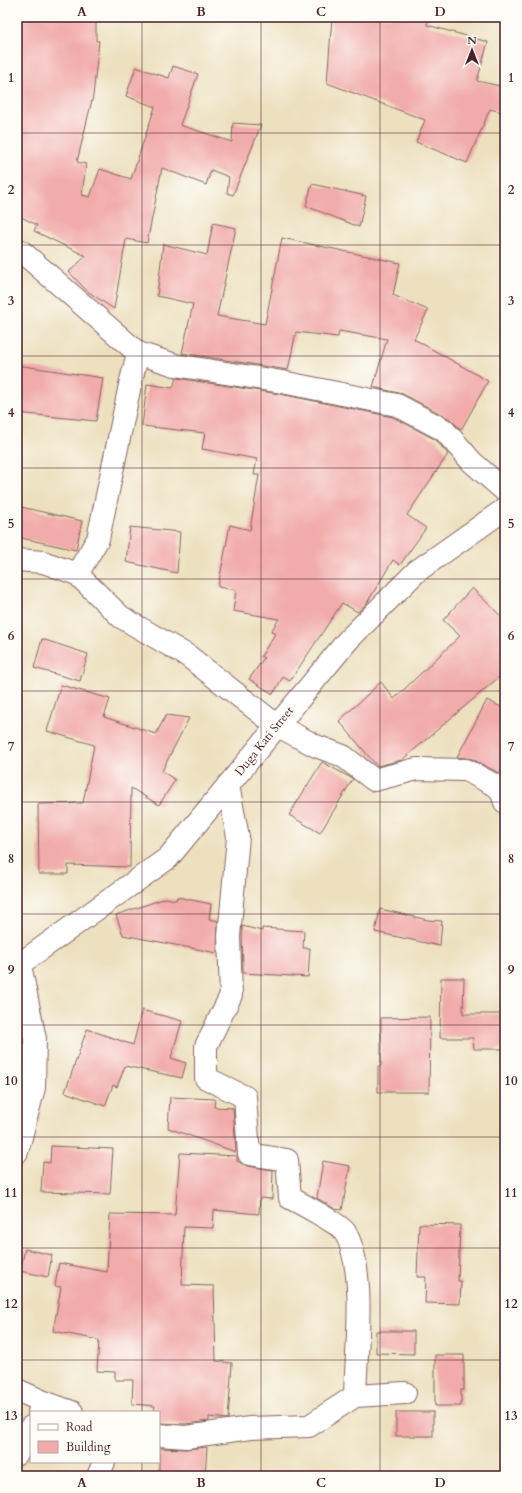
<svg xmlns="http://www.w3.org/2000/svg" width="522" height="1493" viewBox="0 0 522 1493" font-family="Cardo,serif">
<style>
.building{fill:#f1abaa}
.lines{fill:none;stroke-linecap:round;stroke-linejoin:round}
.minor-casing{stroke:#83635f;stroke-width:24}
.minor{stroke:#fff;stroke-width:22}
.grid{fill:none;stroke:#4a1f2b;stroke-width:1;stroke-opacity:0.55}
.labels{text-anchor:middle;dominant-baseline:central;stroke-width:3.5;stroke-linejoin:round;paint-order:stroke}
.street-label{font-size:12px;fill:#4a1f2b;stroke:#fdfcf7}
.neatline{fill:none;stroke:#4a1f2b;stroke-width:1.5}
.grid-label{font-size:13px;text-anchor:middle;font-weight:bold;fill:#4a1f2b}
</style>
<rect width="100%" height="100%" fill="#fdfcf7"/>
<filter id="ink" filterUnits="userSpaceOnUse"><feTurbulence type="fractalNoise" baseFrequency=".025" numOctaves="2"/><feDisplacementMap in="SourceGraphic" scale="8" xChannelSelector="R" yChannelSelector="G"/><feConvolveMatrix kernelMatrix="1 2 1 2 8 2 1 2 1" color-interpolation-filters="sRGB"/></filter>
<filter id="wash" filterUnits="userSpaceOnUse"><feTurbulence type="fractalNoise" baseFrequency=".012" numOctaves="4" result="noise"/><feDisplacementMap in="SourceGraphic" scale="16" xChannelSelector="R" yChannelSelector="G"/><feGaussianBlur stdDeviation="0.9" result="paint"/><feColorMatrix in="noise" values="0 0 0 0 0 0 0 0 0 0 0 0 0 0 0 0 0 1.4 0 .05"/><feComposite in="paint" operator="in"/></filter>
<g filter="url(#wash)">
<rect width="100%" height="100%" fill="#ede0bf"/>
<g id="blocks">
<g class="building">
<polygon points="17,17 96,17 96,41 99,41 93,96 77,162 86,164 82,195 90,197 100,169 131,179 155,107 126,96 136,67 169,78 173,66 198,74 180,125 232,142 233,123 261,125 233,195 227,193 229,177 211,170 206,185 162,168 147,243 126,239 114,309 87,291 69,272 86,256 34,231 37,225 17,215"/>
<polygon points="332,17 429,17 427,25 488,42 477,81 505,87 505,113 490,109 467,163 416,142 425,120 327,83"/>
<polygon points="312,184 366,196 359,227 306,206"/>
<polygon points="213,223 236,228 217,316 265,324 282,238 400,263 393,295 428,310 414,339 488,381 461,430 450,419 403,394 373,387 387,339 339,331 338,337 296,332 288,370 182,353 193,304 157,296 163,244 207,255"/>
<polygon points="17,365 103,378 96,421 17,413"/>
<polygon points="176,378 280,394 393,417 436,440 448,454 407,515 426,528 400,565 393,560 367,603 358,612 342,603 290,681 283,677 273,694 249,679 264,658 261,656 275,634 271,631 279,619 233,611 236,590 218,587 230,525 250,530 259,475 254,475 257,459 202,449 205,433 142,426 147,384 173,388"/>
<polygon points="21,507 82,521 76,550 17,537"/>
<polygon points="130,527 180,532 177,573 126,562"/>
<polygon points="472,588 505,620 505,672 402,760 377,766 339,721 381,682 394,699 460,636 443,620"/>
<polygon points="42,639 88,654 80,681 34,668"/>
<polygon points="61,685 110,699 104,717 156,734 166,715 189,718 162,771 175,780 159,805 131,788 130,867 68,865 68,874 39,874 38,804 83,803 94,745 47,731"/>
<polygon points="487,700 505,709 505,762 499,773 472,759 457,757"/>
<polygon points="322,762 353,779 320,833 289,815"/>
<polygon points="177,897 211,904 209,919 218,921 217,953 123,935 116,915 166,898 176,900"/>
<polygon points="380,909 428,920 442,921 440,946 375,932"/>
<polygon points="242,926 262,931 262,928 304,931 303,948 310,948 308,977 243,973"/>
<polygon points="441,978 464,978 463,1014 505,1014 505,1049 474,1049 473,1038 440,1038"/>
<polygon points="142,1010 182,1021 171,1058 186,1063 182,1078 125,1066 117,1087 113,1085 105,1106 65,1092 87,1029 133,1045"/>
<polygon points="430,1017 429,1092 378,1092 378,1066 381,1066 381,1018"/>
<polygon points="170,1097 215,1099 214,1107 233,1108 236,1152 168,1128"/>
<polygon points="51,1146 113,1149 110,1194 41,1192 43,1162 50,1163"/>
<polygon points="180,1153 237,1156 237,1161 247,1166 273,1170 272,1199 260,1198 259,1214 214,1210 213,1228 184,1227 182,1285 214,1286 216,1361 232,1363 228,1419 209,1417 209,1421 186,1424 159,1423 159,1412 154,1412 155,1406 132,1404 133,1380 115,1380 115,1372 97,1371 99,1340 53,1331 61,1287 55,1286 59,1263 107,1272 110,1214 175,1215"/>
<polygon points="323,1161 350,1166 342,1210 335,1209 317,1198"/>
<polygon points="419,1224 460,1225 458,1281 461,1281 460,1304 425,1303 426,1277 417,1277"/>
<polygon points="25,1249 52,1255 48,1277 20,1271"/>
<polygon points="376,1331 414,1331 414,1354 376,1353"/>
<polygon points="435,1355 464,1355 464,1390 461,1390 461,1406 435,1406"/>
<rect x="396" y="1412" width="37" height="24"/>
<polygon points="207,1447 205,1476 159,1476 159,1448 185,1449"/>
</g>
</g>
</g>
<g filter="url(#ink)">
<use href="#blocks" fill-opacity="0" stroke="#83635f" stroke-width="1"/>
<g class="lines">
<g class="minor-casing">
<g id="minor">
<polyline points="17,249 22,252 138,353 130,385 98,539 77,574"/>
<polyline points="138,353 175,365 282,382 397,405 444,430 472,462 505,491"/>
<polyline points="17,560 43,562 77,574 121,617 188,656 276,725 316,746 343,756 374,780 417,769 466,770 500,788 505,802"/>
<path d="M 228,785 L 238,837 L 229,936 L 231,995 L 206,1046 L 206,1078 L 245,1097 L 249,1154 L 287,1160 L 290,1198 C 300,1203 341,1225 345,1232 C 367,1271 356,1350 355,1396"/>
<polyline points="17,966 168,858 348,640 417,571 505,509"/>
<polyline points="17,1152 34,1088 35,1039 20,965"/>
<polyline points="17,1390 44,1402 39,1412"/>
<polyline points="44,1402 72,1412"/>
<polyline points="159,1435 186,1437 250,1428 309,1426 355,1396 405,1393"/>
<polyline points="17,1454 31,1427"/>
<polyline points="98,1476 104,1462"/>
</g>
</g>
<use href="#minor" class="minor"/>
</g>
</g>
<path class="grid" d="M 142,17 L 142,1412M 261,17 L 261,1476M 380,17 L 380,1476M 17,133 L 505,133M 17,245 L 505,245M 17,356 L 505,356M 17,468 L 505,468M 17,579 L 505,579M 17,691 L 505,691M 17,802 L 505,802M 17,914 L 505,914M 17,1025 L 505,1025M 17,1137 L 505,1137M 17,1248 L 505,1248M 17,1360 L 505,1360M 142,1462 L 142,1476"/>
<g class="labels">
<g class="street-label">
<text transform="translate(264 741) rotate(-51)">Duga Kati Street</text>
</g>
</g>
<rect width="522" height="1493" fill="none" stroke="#fdfcf7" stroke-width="44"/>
<rect x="30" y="1411" width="130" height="52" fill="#fdfcf7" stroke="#b5a4a5"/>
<rect x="38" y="1424" width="20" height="6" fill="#ffffff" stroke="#b5a4a5"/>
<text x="66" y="1431" font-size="12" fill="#4a1f2b">Road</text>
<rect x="38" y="1441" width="20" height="12" fill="#f1abaa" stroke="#b5a4a5"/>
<text x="66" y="1451" font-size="12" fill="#4a1f2b">Building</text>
<g transform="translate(472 50)" stroke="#fdfcf7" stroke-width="3" paint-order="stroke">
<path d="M0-3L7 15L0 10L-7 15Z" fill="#4a1f2b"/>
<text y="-6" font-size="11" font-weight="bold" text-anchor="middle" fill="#4a1f2b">N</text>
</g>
<rect x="22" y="22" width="478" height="1449" class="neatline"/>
<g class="grid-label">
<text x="82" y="16">A</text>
<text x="201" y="16">B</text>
<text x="321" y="16">C</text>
<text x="440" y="16">D</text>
<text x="11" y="82">1</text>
<text x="511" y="82">1</text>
<text x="11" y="194">2</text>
<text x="511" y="194">2</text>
<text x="11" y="305">3</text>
<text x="511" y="305">3</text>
<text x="11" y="417">4</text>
<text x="511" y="417">4</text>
<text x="11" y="528">5</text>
<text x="511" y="528">5</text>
<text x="11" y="640">6</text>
<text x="511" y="640">6</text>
<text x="11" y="751">7</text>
<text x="511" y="751">7</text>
<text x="11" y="863">8</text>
<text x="511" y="863">8</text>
<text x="11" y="974">9</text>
<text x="511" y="974">9</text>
<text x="11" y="1085">10</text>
<text x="511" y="1085">10</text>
<text x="11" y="1197">11</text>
<text x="511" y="1197">11</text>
<text x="11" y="1308">12</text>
<text x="511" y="1308">12</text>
<text x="11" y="1420">13</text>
<text x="511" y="1420">13</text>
<text x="82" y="1487">A</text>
<text x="201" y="1487">B</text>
<text x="321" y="1487">C</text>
<text x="440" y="1487">D</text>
</g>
</svg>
